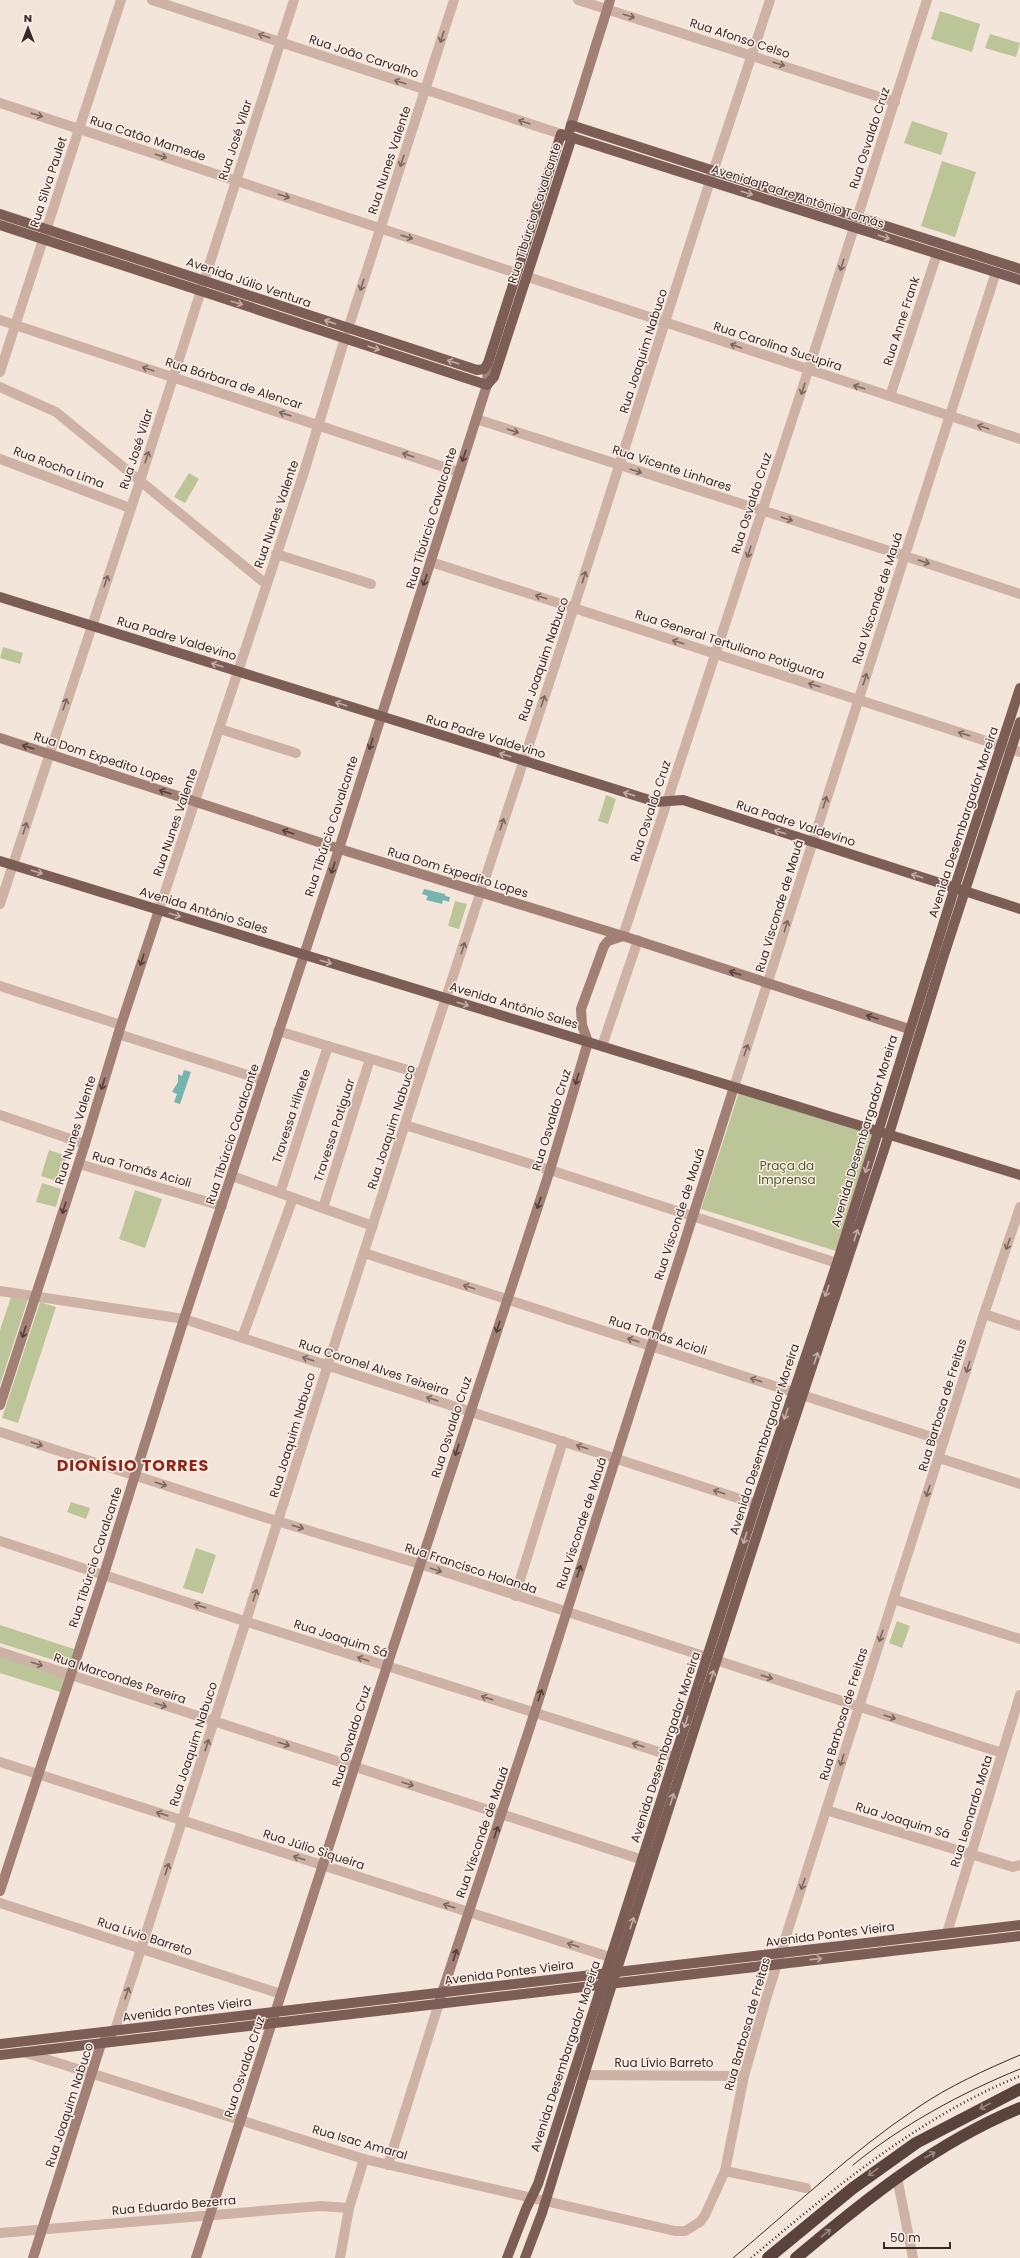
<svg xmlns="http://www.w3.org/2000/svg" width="1020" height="2258" viewBox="0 0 1020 2258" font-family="Poppins,sans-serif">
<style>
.green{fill:#bbc598}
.water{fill:#76b4af}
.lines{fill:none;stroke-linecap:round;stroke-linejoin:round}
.street{stroke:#ceb2a5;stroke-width:10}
.secondary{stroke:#a28076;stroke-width:10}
.primary{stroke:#7c5e56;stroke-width:10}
.highway{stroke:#5a423d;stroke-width:12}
.tram{stroke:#382a27;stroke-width:1}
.rail{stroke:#382a27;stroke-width:2.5;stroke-dasharray:1 3;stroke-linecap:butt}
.oneway{stroke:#7c6760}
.oneway2{stroke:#c2aea6}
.oneway3{stroke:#52403b}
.oneway4{stroke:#9a8781}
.labels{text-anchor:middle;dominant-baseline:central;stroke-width:3;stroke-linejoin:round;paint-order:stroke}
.street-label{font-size:12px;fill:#382a27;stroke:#fbefe7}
.park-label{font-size:12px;fill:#4d5928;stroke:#fbefe7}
.district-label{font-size:16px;font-weight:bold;letter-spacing:1px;fill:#902517;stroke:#fbefe7}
</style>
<rect width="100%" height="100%" fill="#f4e5da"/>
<g class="green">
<polygon points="940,11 980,24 972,52 931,39"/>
<polygon points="990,34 1020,43 1016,57 985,48"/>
<polygon points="912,121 948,133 941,155 904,143"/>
<polygon points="942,161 976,172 955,237 921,226"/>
<polygon points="189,473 199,479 185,503 174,497"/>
<polygon points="3,647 23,653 20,664 0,658"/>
<polygon points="606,795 616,799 608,824 598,821"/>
<polygon points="455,901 467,904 459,929 448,926"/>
<polygon points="739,1092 873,1134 836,1251 701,1209"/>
<polygon points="49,1150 67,1156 59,1182 41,1176"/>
<polygon points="42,1183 61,1189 56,1207 36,1202"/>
<polygon points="135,1190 162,1199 145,1248 119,1239"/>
<polygon points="11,1297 28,1299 0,1385 0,1330"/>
<polygon points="40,1302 56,1307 18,1423 2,1418"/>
<polygon points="71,1502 90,1508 86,1519 67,1512"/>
<polygon points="196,1548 216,1555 203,1594 183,1588"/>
<polygon points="897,1621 910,1626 902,1648 889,1643"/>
<polygon points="0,1625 74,1649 69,1665 0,1643"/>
<polygon points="0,1655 65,1676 60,1692 0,1673"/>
</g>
<g class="water">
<polygon points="424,889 445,894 445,896 450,897 449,902 443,900 442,904 426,900 428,896 422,894"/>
<polygon points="184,1070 191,1072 180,1104 174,1102 177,1094 172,1092 178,1082 178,1074 182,1076"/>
</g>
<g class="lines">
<g class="street">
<polyline points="152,0 561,134"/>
<polyline points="578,0 895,102"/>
<polyline points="0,103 516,273"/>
<polyline points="528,277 1020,439"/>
<polyline points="0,320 459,472"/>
<polyline points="348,329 454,0"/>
<polyline points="0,372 121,0"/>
<polyline points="0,387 56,412 266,584"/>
<polyline points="890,396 937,254"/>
<polyline points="476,419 905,556 1020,594"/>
<polyline points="0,459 130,508"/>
<polyline points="276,554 371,584"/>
<polyline points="431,562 1020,752"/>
<polyline points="220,729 296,753"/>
<polyline points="0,904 140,481 294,0"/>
<polyline points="159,910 304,472 345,338"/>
<polyline points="623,936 808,371 927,0"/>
<polyline points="0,986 121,1025"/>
<polyline points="278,1031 421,1074"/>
<polyline points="118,1034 263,1080"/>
<polyline points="602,1046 638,940"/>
<polyline points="734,1087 996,272"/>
<polyline points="0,1115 85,1144"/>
<polyline points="405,1125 550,1170 837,1263"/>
<polyline points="79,1164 222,1206"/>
<polyline points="232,1176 373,1226"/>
<polyline points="280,1193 328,1046"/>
<polyline points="323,1208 370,1059"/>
<polyline points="364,1253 944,1441"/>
<polyline points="0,1291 184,1319 756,1504"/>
<polyline points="984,1314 1020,1326"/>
<polyline points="242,1338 293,1198"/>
<polyline points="0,1432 267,1518 420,1564 1002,1753"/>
<polyline points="939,1458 1020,1484"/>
<polyline points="0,1541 235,1618 675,1757"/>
<polyline points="515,1596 563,1441"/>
<polyline points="893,1599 1020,1639"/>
<polyline points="0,1652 643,1860"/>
<polyline points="0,1762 619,1960"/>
<polyline points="826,1810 1013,1867 1020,1865"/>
<polyline points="0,1903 281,1994"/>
<polyline points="947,1933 1020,1695"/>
<polyline points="115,2030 421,1074 574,607 710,181 770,0"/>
<polyline points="23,2052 364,2159 675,2231 685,2231 700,2222 705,2215 725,2171 744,2076 766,1999 984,1314 1020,1207"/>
<polyline points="583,2075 744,2076"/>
<polyline points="388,2165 439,2003"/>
<polyline points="725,2171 806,2188"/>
<polyline points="897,2177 913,2258"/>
<polyline points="0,2233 320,2206 349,2208"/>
<polyline points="340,2258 349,2208 364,2159"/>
</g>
<g class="secondary">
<polyline points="571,125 610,0"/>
<polyline points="0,738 346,851 623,936 909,1029"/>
<polyline points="0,1405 85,1144 121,1025 159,910"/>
<polyline points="0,1891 104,1574 184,1319 336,858 487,385 488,363"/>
<polyline points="440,1999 529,1730 734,1087"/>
<polyline points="33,2258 101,2044 115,2030"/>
<polyline points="196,2258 387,1666 550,1170 588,1042 582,1025 581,1009 604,946 608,941 623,936"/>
</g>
<g class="primary">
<polyline points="568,136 571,125 1020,269"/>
<polyline points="0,214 477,370 484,369 488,363 561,134 1020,280"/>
<polyline points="0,225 487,385 494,377 572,137"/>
<polyline points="0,597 656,802 683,800 1020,909"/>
<polyline points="0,861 1020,1175"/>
<polyline points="0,2044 1020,1925"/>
<polyline points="0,2055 1020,1936"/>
<polyline points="507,2258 526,2209 538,2184 756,1504 837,1263 958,877 1020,688"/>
<polyline points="525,2258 542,2213 608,1997 785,1448 885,1147 943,958 1020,722"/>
</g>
<g class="highway">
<polyline points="768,2258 853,2188 916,2143 1020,2089"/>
<path d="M 796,2258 C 865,2200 935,2143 1020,2108"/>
</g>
<g class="tram">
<path d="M 853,2165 C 902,2125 961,2093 1020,2069"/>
<path d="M 733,2258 C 793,2208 852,2151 917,2108 C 949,2086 985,2070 1020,2055"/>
</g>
<path class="rail" d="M 751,2258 C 833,2189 919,2117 1020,2076"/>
</g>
<defs><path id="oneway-shaft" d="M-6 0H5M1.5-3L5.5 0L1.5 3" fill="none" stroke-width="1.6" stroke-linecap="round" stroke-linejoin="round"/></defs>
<g class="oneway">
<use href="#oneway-shaft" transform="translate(629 16) rotate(18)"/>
<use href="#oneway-shaft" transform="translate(264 36) rotate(-162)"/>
<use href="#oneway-shaft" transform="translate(442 37) rotate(108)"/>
<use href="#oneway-shaft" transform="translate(779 64) rotate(18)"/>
<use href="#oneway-shaft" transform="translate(400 82) rotate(-162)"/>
<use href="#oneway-shaft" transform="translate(37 115) rotate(18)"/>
<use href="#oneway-shaft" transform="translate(524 122) rotate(-162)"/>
<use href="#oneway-shaft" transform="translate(161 156) rotate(18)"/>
<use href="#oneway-shaft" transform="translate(402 161) rotate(108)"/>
<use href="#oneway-shaft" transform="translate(284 196) rotate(18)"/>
<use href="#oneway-shaft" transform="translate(407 237) rotate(18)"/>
<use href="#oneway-shaft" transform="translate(842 265) rotate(107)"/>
<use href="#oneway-shaft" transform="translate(362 285) rotate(108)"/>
<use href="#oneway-shaft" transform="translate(736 346) rotate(-161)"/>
<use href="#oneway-shaft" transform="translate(148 369) rotate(-162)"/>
<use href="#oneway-shaft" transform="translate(859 387) rotate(-163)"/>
<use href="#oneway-shaft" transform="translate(803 389) rotate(108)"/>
<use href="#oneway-shaft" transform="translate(285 414) rotate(-162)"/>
<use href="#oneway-shaft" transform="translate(983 427) rotate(-162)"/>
<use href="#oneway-shaft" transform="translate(513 431) rotate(18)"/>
<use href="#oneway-shaft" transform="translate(408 455) rotate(-161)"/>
<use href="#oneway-shaft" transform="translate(147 457) rotate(-72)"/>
<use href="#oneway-shaft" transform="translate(636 471) rotate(18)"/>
<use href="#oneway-shaft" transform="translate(787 519) rotate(17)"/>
<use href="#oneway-shaft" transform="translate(749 552) rotate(108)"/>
<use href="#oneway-shaft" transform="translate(924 562) rotate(19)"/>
<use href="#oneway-shaft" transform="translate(584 577) rotate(-73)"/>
<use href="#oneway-shaft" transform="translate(106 581) rotate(-71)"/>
<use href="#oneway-shaft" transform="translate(541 597) rotate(-162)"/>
<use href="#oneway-shaft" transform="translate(678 642) rotate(-162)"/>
<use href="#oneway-shaft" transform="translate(865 679) rotate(-72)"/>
<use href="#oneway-shaft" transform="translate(814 685) rotate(-163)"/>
<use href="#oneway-shaft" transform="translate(543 701) rotate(-71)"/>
<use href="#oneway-shaft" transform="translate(65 704) rotate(-72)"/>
<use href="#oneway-shaft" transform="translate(964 734) rotate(-162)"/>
<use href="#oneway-shaft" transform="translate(825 802) rotate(-72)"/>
<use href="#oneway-shaft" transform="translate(502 824) rotate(-72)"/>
<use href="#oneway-shaft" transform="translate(25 828) rotate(-72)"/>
<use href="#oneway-shaft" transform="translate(786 926) rotate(-73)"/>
<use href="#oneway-shaft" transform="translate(463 948) rotate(-72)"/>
<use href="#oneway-shaft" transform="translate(746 1050) rotate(-71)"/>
<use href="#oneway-shaft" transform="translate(1008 1244) rotate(109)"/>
<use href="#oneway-shaft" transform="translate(469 1287) rotate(-162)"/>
<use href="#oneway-shaft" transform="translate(633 1340) rotate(-163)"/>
<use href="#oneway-shaft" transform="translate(308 1359) rotate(-162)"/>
<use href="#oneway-shaft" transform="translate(968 1367) rotate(107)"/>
<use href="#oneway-shaft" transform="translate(756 1380) rotate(-162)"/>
<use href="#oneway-shaft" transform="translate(432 1399) rotate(-162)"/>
<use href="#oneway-shaft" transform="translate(37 1444) rotate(18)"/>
<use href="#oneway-shaft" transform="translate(582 1447) rotate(-162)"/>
<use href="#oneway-shaft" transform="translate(161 1484) rotate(18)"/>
<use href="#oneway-shaft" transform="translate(928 1491) rotate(108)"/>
<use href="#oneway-shaft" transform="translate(719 1492) rotate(-162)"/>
<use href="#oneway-shaft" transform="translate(298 1527) rotate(17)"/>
<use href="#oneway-shaft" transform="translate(436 1570) rotate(18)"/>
<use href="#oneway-shaft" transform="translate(255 1595) rotate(-72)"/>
<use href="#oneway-shaft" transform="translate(200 1606) rotate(-162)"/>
<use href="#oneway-shaft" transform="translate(881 1636) rotate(108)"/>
<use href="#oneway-shaft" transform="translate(363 1659) rotate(-162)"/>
<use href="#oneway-shaft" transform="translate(37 1664) rotate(18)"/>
<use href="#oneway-shaft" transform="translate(767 1677) rotate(18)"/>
<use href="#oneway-shaft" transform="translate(487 1698) rotate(-162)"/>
<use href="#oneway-shaft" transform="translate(161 1705) rotate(18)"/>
<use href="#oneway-shaft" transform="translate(890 1717) rotate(18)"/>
<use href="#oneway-shaft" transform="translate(284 1744) rotate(18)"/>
<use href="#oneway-shaft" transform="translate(207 1745) rotate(-72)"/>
<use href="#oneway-shaft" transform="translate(638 1745) rotate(-163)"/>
<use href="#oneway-shaft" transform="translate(842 1760) rotate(107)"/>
<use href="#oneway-shaft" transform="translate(408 1784) rotate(18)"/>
<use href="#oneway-shaft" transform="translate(162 1814) rotate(-162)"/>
<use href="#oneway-shaft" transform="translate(299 1858) rotate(-162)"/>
<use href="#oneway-shaft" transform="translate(167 1869) rotate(-72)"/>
<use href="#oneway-shaft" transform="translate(803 1884) rotate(108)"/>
<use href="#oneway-shaft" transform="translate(449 1906) rotate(-162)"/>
<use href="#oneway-shaft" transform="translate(573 1945) rotate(-162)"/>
<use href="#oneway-shaft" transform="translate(127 1993) rotate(-72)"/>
</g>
<g class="oneway2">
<use href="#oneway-shaft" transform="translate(747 193) rotate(18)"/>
<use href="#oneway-shaft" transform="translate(884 237) rotate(18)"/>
<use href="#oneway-shaft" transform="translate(237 303) rotate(18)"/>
<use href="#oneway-shaft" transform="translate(330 322) rotate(-161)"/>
<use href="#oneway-shaft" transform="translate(374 348) rotate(18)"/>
<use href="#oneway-shaft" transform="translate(453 362) rotate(-162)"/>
<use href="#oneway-shaft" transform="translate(217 665) rotate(-163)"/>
<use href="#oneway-shaft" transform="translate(341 704) rotate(-162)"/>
<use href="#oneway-shaft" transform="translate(505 755) rotate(-163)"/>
<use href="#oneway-shaft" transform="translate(629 794) rotate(-163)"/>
<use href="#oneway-shaft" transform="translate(780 832) rotate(-162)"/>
<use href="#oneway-shaft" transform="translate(37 872) rotate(17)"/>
<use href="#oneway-shaft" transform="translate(917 876) rotate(-162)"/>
<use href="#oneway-shaft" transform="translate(175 915) rotate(17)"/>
<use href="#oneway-shaft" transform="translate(326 962) rotate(17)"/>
<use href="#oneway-shaft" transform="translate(463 1004) rotate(17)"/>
<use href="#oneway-shaft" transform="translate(867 1167) rotate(108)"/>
<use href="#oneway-shaft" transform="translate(856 1235) rotate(-72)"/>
<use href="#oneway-shaft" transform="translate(827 1291) rotate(109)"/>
<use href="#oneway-shaft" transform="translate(816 1358) rotate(-72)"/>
<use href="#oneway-shaft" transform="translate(786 1414) rotate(109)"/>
<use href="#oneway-shaft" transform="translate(745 1538) rotate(107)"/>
<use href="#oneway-shaft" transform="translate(712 1676) rotate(-72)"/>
<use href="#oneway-shaft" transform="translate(686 1722) rotate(108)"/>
<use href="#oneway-shaft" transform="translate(672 1799) rotate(-72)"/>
<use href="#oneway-shaft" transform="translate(632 1923) rotate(-72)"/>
<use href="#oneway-shaft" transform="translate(816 1959) rotate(-6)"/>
</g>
<g class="oneway3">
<use href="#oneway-shaft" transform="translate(464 456) rotate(108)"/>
<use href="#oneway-shaft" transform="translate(425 580) rotate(108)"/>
<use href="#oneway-shaft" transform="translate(371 744) rotate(108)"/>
<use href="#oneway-shaft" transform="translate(28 747) rotate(-162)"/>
<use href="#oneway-shaft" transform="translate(165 792) rotate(-162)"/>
<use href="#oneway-shaft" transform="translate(288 832) rotate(-162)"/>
<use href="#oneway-shaft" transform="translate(333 868) rotate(109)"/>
<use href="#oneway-shaft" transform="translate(142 960) rotate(108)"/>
<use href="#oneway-shaft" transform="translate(735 973) rotate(-162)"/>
<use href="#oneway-shaft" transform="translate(872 1017) rotate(-162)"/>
<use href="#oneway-shaft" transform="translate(577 1079) rotate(107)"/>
<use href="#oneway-shaft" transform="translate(103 1084) rotate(107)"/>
<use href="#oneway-shaft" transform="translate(539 1203) rotate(108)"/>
<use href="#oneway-shaft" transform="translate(64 1208) rotate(108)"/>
<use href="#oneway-shaft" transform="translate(498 1327) rotate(108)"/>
<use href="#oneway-shaft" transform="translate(24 1332) rotate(108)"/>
<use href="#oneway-shaft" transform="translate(457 1450) rotate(108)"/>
<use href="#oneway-shaft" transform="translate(579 1571) rotate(-72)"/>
<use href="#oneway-shaft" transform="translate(540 1695) rotate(-73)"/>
<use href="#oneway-shaft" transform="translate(496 1832) rotate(-71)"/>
<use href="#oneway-shaft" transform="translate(455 1955) rotate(-72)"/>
</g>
<g class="oneway4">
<use href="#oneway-shaft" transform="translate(985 2106) rotate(153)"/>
<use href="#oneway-shaft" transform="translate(930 2155) rotate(-29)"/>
<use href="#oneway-shaft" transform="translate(873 2172) rotate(144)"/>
<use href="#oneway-shaft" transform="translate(826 2233) rotate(-40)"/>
</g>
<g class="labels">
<g class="street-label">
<text transform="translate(740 38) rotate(18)">Rua Afonso Celso</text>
<text transform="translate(364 56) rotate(18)">Rua João Carvalho</text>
<text transform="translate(148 138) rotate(18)">Rua Catão Mamede</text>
<text transform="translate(869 138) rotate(-72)">Rua Osvaldo Cruz</text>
<text transform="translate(235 140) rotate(-72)">Rua José Vilar</text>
<text transform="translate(389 160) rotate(-72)">Rua Nunes Valente</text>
<text transform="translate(48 182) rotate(-72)">Rua Silva Paulet</text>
<text transform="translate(798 196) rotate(18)">Avenida Padre Antônio Tomás</text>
<text transform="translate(534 213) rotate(-72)">Rua Tibúrcio Cavalcante</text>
<text transform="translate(249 282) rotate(19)">Avenida Júlio Ventura</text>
<text transform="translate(901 321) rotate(-72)">Rua Anne Frank</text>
<text transform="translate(778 346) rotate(18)">Rua Carolina Sucupira</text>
<text transform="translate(643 351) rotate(-72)">Rua Joaquim Nabuco</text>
<text transform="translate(234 383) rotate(18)">Rua Bárbara de Alencar</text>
<text transform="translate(136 449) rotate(-72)">Rua José Vilar</text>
<text transform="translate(59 467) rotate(21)">Rua Rocha Lima</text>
<text transform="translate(672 468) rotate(18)">Rua Vicente Linhares</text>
<text transform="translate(751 503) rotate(-72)">Rua Osvaldo Cruz</text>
<text transform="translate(276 514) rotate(-71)">Rua Nunes Valente</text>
<text transform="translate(431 518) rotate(-73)">Rua Tibúrcio Cavalcante</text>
<text transform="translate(877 598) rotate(-72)">Rua Visconde de Mauá</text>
<text transform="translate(177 638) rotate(17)">Rua Padre Valdevino</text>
<text transform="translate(730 644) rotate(18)">Rua General Tertuliano Potiguara</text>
<text transform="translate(543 659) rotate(-71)">Rua Joaquim Nabuco</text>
<text transform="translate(486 736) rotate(17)">Rua Padre Valdevino</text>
<text transform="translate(104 758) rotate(18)">Rua Dom Expedito Lopes</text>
<text transform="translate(650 811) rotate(-72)">Rua Osvaldo Cruz</text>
<text transform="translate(175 822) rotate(-71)">Rua Nunes Valente</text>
<text transform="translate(963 822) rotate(-72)">Avenida Desembargador Moreira</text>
<text transform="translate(796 823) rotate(18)">Rua Padre Valdevino</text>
<text transform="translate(331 826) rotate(-72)">Rua Tibúrcio Cavalcante</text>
<text transform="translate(458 872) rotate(17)">Rua Dom Expedito Lopes</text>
<text transform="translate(779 906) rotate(-73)">Rua Visconde de Mauá</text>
<text transform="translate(204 910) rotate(17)">Avenida Antônio Sales</text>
<text transform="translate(514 1005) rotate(17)">Avenida Antônio Sales</text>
<text transform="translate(291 1116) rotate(-72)">Travessa Hilnete</text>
<text transform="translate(551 1120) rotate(-73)">Rua Osvaldo Cruz</text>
<text transform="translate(391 1127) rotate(-72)">Rua Joaquim Nabuco</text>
<text transform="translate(75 1130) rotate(-73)">Rua Nunes Valente</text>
<text transform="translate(334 1130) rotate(-72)">Travessa Potiguar</text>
<text transform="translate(864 1131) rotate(-73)">Avenida Desembargador Moreira</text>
<text transform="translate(232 1134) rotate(-72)">Rua Tibúrcio Cavalcante</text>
<text transform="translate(142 1169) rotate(16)">Rua Tomás Acioli</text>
<text transform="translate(679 1214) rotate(-72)">Rua Visconde de Mauá</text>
<text transform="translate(658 1335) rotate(18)">Rua Tomás Acioli</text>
<text transform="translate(374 1367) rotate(18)">Rua Coronel Alves Teixeira</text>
<text transform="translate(942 1405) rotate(-73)">Rua Barbosa de Freitas</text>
<text transform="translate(451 1427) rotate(-72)">Rua Osvaldo Cruz</text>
<text transform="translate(292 1435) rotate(-73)">Rua Joaquim Nabuco</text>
<text transform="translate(764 1439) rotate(-72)">Avenida Desembargador Moreira</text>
<text transform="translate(581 1523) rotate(-72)">Rua Visconde de Mauá</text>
<text transform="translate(95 1557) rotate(-72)">Rua Tibúrcio Cavalcante</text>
<text transform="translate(471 1568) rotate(18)">Rua Francisco Holanda</text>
<text transform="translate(341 1638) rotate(18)">Rua Joaquim Sá</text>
<text transform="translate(120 1678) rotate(18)">Rua Marcondes Pereira</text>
<text transform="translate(843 1714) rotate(-73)">Rua Barbosa de Freitas</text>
<text transform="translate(351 1736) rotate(-73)">Rua Osvaldo Cruz</text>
<text transform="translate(193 1744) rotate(-72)">Rua Joaquim Nabuco</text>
<text transform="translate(665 1747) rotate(-72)">Avenida Desembargador Moreira</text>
<text transform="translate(971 1811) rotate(-73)">Rua Leonardo Mota</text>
<text transform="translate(903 1820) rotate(17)">Rua Joaquim Sá</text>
<text transform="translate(482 1832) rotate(-71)">Rua Visconde de Mauá</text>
<text transform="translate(314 1849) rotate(18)">Rua Júlio Siqueira</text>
<text transform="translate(830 1934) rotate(-7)">Avenida Pontes Vieira</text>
<text transform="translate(145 1936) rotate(18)">Rua Lívio Barreto</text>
<text transform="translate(509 1972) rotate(-7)">Avenida Pontes Vieira</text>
<text transform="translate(187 2009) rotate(-7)">Avenida Pontes Vieira</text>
<text transform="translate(747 2024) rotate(-74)">Rua Barbosa de Freitas</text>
<text transform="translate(565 2056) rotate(-72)">Avenida Desembargador Moreira</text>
<text x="664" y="2062">Rua Lívio Barreto</text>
<text transform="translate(244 2067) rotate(-72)">Rua Osvaldo Cruz</text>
<text transform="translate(69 2105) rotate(-72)">Rua Joaquim Nabuco</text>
<text transform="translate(360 2142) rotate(16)">Rua Isac Amaral</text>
<text transform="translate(174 2205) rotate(-5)">Rua Eduardo Bezerra</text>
</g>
<g class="park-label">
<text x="787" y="1165">Praça da<tspan x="787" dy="14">Imprensa</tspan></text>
</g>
<g class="district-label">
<text x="133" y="1465">DIONÍSIO TORRES</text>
</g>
</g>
<g transform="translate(28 28)" stroke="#fbefe7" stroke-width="3" paint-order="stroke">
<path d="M0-3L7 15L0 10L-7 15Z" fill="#382a27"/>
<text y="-6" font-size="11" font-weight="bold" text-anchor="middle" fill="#382a27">N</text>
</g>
<path d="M884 2242v6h66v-6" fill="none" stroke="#382a27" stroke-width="2"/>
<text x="890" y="2242" font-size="12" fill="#382a27" stroke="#fbefe7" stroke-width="3" paint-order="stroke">50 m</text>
</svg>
